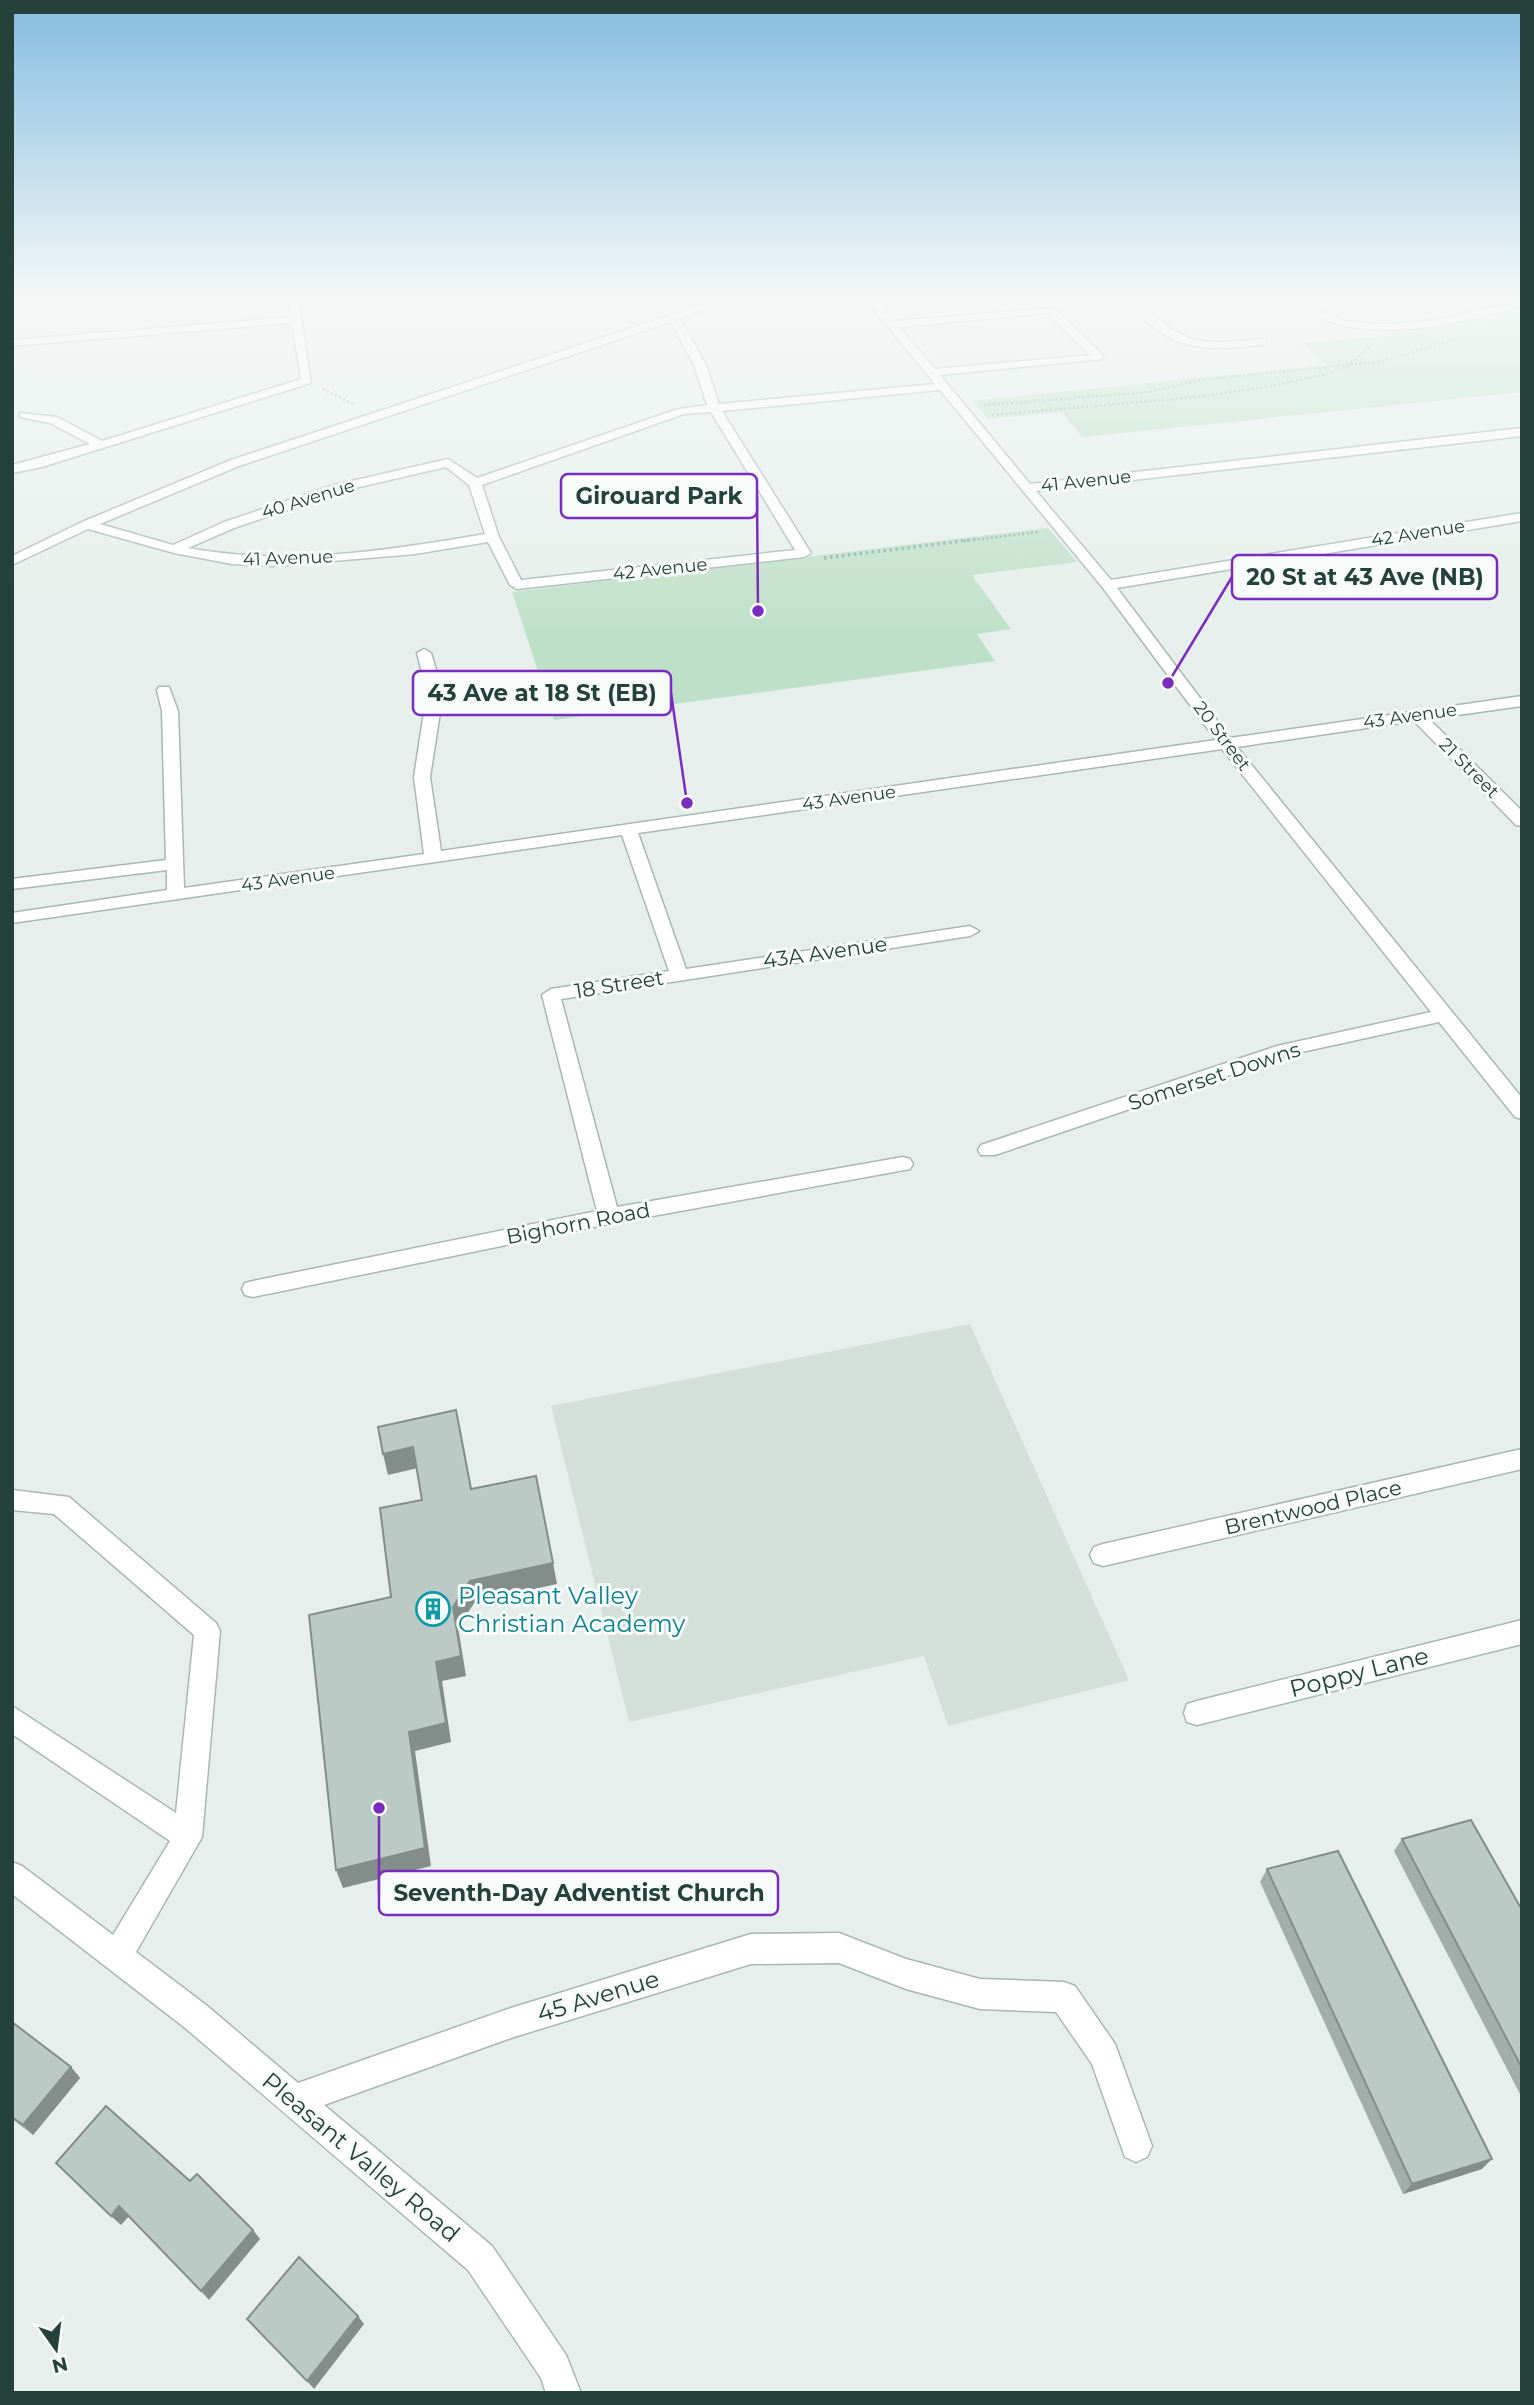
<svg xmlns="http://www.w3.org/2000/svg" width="1534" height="2405" viewBox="0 0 1534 2405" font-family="Montserrat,sans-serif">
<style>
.built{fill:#d4dfda}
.green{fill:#bfe0c8}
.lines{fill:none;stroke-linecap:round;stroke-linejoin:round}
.minor-casing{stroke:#a8b8b2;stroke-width:3}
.path-far1{stroke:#86b3a5;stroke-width:2.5;stroke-dasharray:2 2.5;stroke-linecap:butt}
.path{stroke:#86b3a5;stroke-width:3.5;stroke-dasharray:2.5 3.5;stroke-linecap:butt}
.minor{fill:#fff;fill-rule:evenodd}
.wall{fill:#a1aea9}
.shaded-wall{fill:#838d89}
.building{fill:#bbcac4;stroke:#838d89;stroke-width:2}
.labels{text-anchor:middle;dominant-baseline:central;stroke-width:6;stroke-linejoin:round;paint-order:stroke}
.far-street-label{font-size:18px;fill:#24423a;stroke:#f7fbf9}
.street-label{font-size:21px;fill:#24423a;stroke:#f7fbf9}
.near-culture-label{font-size:24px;fill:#0d838f;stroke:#f7fbf9;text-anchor:start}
.near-street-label{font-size:24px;fill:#24423a;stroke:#f7fbf9}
.leader{fill:none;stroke:#7b2cbf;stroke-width:2.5}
.callout-dot{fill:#7b2cbf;stroke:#f7fbf9;stroke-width:2.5}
.callout{fill:#f7fbf9;stroke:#7b2cbf;stroke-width:2.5}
.callout-label{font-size:23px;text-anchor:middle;font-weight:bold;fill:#24423a}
</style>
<rect width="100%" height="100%" fill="#e6efeb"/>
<polygon class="built" points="970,1324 1129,1680 948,1726 924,1656 629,1722 551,1406"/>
<g class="green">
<polygon points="1522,313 1522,392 1083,437 1061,412 988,419 972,401 1327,365 1301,343 1388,336 1399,331 1480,322"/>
<polygon points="1048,528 1077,562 972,575 1011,629 977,634 995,661 554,720 512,592"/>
</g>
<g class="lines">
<g class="minor-casing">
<g id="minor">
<polygon points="288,296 298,296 311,383 42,467 12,473 12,465 90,444 50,423 20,417 20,413 57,417 102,441 301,379 292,323 12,346 12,340 291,317"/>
<path d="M 729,296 L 744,296 L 680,319 L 706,365 L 719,404 L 935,384 L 863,296 L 873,296 L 894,321 L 1054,308 L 1103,355 L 1103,359 L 940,375 L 1030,484 L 1522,428 L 1522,436 L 1036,491 L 1111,580 L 1522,513 L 1522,521 L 1117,588 L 1230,738 L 1522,696 L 1522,706 L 1429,719 L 1522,811 L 1522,826 L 1516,825 L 1414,721 L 1237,747 L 1522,1098 L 1522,1119 L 1515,1117 L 1439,1022 L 1288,1055 L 995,1155 L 981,1155 L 978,1150 L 981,1145 L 1277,1046 L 1431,1012 L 1222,749 L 638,833 L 686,969 L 970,926 L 979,931 L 970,936 L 561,999 L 617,1207 L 903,1157 L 910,1159 L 913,1164 L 910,1169 L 609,1224 L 253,1297 L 245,1295 L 242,1289 L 245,1283 L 253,1281 L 597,1211 L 542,995 L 551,989 L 669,971 L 622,835 L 12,923 L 12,913 L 167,890 L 167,870 L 12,889 L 12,879 L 166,860 L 162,711 L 157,690 L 159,687 L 169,687 L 178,711 L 184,888 L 424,854 L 414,777 L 427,693 L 417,653 L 424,649 L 431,653 L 443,693 L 430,777 L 441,851 L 1216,740 L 1103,588 L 940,390 L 722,411 L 811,553 L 804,557 L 517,589 L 510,585 L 488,542 L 415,554 L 274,566 L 232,564 L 174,553 L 88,529 L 12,565 L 12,556 L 82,522 L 231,460 ZM 1047,313 L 1090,355 L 935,369 L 899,327 ZM 671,322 L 694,365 L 707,405 L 678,409 L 477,478 L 448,459 L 334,485 L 224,522 L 173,545 L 100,524 L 239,466 ZM 711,412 L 795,550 L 521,580 L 499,537 L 482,485 L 684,414 ZM 446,467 L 469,485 L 485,534 C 387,551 286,566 188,548 L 234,528 L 342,491 Z"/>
<path d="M 1122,296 L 1133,296 C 1185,345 1191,346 1262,339 L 1267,342 L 1262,345 C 1195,352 1168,350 1122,296 Z"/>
<path d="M 1287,296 C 1308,295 1323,317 1345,321 C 1402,331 1467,314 1522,300 L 1522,306 C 1455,326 1341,352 1287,296 Z"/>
<polygon points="1522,1449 1522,1469 1103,1566 1094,1563 1090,1555 1094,1547 1103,1544"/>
<polygon points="12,1490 69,1497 216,1623 220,1631 202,1837 136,1952 206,2005 298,2083 511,2008 751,1934 839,1933 906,1959 980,1979 1064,1982 1075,1986 1115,2044 1152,2146 1147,2157 1136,2162 1125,2157 1092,2064 1056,2012 980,2009 906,1989 839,1963 751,1964 511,2038 324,2105 492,2246 566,2355 581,2393 546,2393 541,2378 468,2270 184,2027 12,1894 12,1862 22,1866 113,1935 170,1841 12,1734 12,1706 176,1813 194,1635 54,1514 12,1510"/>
<polygon points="1522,1620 1522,1644 1197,1725 1187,1722 1184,1713 1187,1704 1197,1701"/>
</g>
</g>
<g class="path-far1">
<polyline points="323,389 353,404"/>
<polyline points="984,405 1149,392 1200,380 1377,362 1459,339"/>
<polyline points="992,415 1197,397 1272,386 1331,373 1349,365 1372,344"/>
<polyline points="964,541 1038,532"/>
</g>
<polyline class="path" points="824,558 978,539"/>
<use href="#minor" class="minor"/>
</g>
<g class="wall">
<polygon points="1402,1839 1522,1910 1522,2098 1394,1851"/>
<polygon points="1267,1869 1482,2169 1403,2194 1260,1882"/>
<polygon points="12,2022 71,2067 80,2078 33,2135 12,2119"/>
</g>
<g class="shaded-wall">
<polygon points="413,1447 418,1468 388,1475 383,1454"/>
<polygon points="553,1563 557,1584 475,1602 458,1627 466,1676 442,1681 451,1742 415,1751 431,1866 343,1888 336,1870 409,1732 436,1662 453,1607 470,1581"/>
<polygon points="71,2067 80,2078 33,2135 23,2125"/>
<polygon points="1492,2159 1482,2169 1403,2194 1412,2184"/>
<polygon points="119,2206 129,2216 121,2225 111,2216"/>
<polygon points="253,2230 260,2239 209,2300 201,2291"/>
<polygon points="358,2316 364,2324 314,2389 307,2381"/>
</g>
<g class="building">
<polygon points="456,1410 471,1489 536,1476 553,1563 470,1581 453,1607 461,1656 436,1662 446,1723 409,1732 425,1848 336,1870 309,1615 391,1597 380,1508 422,1500 413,1447 383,1454 378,1427"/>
<polygon points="1471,1820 1522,1910 1522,2068 1402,1839"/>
<polygon points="1338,1851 1492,2159 1412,2184 1267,1869"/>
<polygon points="12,2022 71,2067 23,2125 12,2117"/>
<polygon points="106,2106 190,2181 197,2174 253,2230 201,2291 119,2206 111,2216 56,2163"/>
<polygon points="299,2257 358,2316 307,2381 247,2319"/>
</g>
<linearGradient id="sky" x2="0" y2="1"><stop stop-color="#84bce0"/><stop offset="0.47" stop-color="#f4f8f6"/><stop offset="1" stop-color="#f4f8f6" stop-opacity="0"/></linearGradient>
<rect width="1534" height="633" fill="url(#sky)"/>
<defs>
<g id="building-ring" transform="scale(1.75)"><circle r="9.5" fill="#f7fbf9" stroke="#0f9aa8" stroke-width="1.5"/><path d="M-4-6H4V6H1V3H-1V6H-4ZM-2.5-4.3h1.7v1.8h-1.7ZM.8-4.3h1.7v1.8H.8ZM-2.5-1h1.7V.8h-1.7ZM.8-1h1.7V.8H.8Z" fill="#0f9aa8"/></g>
</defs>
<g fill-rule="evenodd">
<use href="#building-ring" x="433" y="1609"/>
</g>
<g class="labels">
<g class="far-street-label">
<text transform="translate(1086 481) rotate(-6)">41 Avenue</text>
<text transform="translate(308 499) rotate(-17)">40 Avenue</text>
<text transform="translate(1418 533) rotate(-9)">42 Avenue</text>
<text transform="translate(288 558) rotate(-2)">41 Avenue</text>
<text transform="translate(660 569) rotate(-6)">42 Avenue</text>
<text transform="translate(1410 716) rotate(-8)">43 Avenue</text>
<text transform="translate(1222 736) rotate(53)">20 Street</text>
<text transform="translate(1469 768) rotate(45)">21 Street</text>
<text transform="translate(849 798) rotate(-8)">43 Avenue</text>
<text transform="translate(288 879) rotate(-8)">43 Avenue</text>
</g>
<g class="street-label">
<text transform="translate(825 952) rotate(-8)">43A Avenue</text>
<text transform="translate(619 984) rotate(-9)">18 Street</text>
<text transform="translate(1214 1076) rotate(-18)">Somerset Downs</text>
<text transform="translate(578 1223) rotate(-11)">Bighorn Road</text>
<text transform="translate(1313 1507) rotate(-13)">Brentwood Place</text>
</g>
<g class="near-culture-label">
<text x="458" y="1595">Pleasant Valley<tspan x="458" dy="28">Christian Academy</tspan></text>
</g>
<g class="near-street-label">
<text transform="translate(1359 1672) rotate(-14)">Poppy Lane</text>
<text transform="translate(598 1996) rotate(-17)">45 Avenue</text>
<text transform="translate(361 2157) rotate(40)">Pleasant Valley Road</text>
</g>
</g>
<path class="leader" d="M758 611L757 496M1168 683L1232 577M687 803L671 693M379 1808L379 1893"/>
<g class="callout-dot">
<circle cx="758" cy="611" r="7"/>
<circle cx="1168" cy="683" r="7"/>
<circle cx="687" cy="803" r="7"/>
<circle cx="379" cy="1808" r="7"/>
</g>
<g class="callout">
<rect x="561" y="474" width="196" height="44" rx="7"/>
<rect x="1232" y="555" width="265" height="44" rx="7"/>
<rect x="413" y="671" width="258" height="44" rx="7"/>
<rect x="379" y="1871" width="399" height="44" rx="7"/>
</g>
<g class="callout-label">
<text x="659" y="504">Girouard Park</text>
<text x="1365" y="585">20 St at 43 Ave (NB)</text>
<text x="542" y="701">43 Ave at 18 St (EB)</text>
<text x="579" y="1901">Seventh-Day Adventist Church</text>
</g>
<rect width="1534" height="2405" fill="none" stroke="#24423a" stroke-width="28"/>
<g transform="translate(56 2349) rotate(166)" stroke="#f7fbf9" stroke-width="5" paint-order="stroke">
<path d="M0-5L12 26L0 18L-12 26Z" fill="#24423a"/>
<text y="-10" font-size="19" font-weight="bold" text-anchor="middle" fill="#24423a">N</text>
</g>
</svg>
